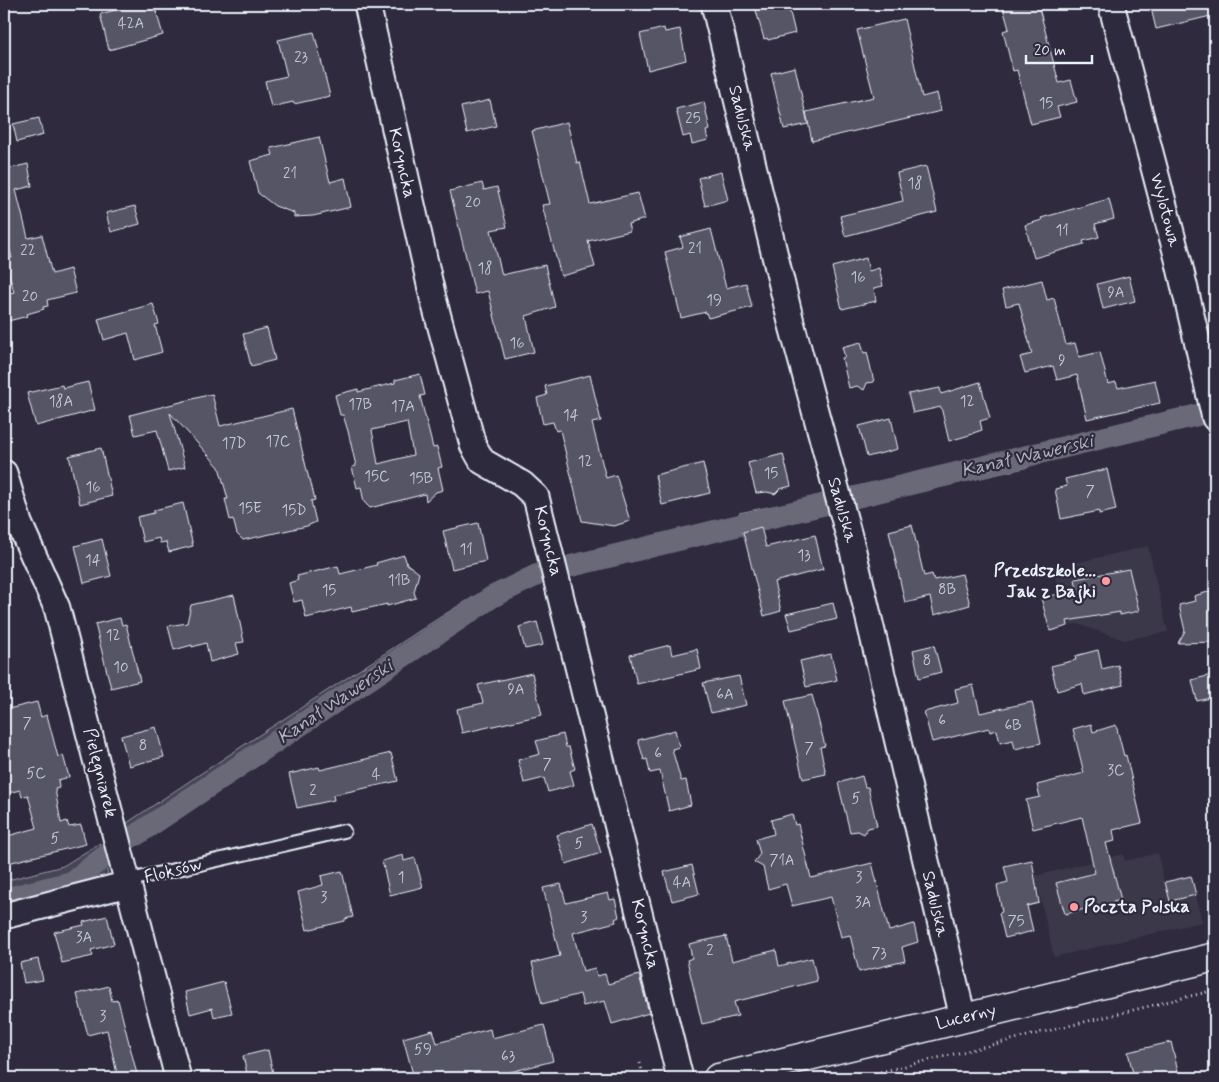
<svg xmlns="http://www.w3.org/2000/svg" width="1219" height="1082" viewBox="0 0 1219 1082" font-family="Mynerve,sans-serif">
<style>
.built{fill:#3b3749}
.green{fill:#464455;stroke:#979aa6}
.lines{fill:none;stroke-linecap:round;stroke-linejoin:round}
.canal{stroke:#696978;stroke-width:22}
.building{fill:#575565;stroke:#e8f1f8;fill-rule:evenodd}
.lane-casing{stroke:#e8f1f8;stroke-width:16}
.street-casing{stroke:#e8f1f8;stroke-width:29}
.secondary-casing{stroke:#e8f1f8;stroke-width:31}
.path{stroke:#e8f1f8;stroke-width:3;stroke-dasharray:1 4;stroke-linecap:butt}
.lane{stroke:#2f2a3d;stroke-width:12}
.street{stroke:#2f2a3d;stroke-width:25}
.secondary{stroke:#2f2a3d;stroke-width:28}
.poi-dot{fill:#ff9aa2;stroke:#2f2a3d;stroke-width:2}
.labels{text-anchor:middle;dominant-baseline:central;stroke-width:4.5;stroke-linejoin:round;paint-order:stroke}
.number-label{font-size:15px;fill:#c4cad3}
.street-label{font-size:18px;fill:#e8f1f8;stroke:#2f2a3d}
.poi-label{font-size:18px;font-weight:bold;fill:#e8f1f8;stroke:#2f2a3d;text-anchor:end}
.water-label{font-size:19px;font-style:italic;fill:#afb4be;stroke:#2f2a3d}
</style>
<rect width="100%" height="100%" fill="#2f2a3d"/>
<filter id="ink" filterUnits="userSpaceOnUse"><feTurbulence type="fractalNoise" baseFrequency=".02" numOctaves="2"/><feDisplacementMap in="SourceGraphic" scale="10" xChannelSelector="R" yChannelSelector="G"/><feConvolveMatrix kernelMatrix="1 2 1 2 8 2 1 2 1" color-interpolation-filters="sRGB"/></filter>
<g filter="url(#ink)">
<g class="built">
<polygon points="1148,546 1168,632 1124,640 1077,624 1068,626 1053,568"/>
<polygon points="1158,853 1164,882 1191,876 1202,922 1054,957 1035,876 1123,854 1125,861"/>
</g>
<g class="green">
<polygon points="1202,407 1205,419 1028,463 1029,467 854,507 849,488"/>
<polygon points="821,496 824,511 572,575 567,557 740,517 739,513"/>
<path d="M 543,567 L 546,580 L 495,602 L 387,677 L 133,848 L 127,823 C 213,765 300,708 387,652 C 434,622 489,581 543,567 Z"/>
<polygon points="100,843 110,882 4,910 4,881 63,866"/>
</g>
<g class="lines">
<g class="canal">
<polyline points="852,498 1202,414"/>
<polyline points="571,566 826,504"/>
<polyline points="136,835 492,597 537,575"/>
<polyline points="4,899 72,882 104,857"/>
</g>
</g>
<g class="building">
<polygon points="149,4 154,4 163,35 109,50 100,14 131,6 131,8"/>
<polygon points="770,4 788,4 795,33 768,40 767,38 764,39 755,7"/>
<polygon points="1002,4 1038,4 1059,83 1071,80 1077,102 1057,107 1060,117 1031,124 1017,70 1013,71 1003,31 1009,29"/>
<polygon points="1150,4 1215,4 1215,15 1156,29"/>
<polygon points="904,19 922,97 937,93 941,111 812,141 806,112 874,97 857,30"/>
<polygon points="664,28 665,32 680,29 686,60 648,70 640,34"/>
<polygon points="314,32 330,96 294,104 293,102 271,107 265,81 287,76 278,40"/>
<polygon points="795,67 808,124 784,129 771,73"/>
<polygon points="490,100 496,126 467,133 461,107"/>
<polygon points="704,102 710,130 706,131 708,140 692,144 690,135 683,137 676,109"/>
<polygon points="39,118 43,135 17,142 13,124"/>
<polygon points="567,122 577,163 580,162 590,204 638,193 645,219 628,224 630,231 588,241 595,267 561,276 542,205 550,204 532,131"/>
<polygon points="319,137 330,182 345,178 351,207 313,216 294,217 294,213 275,206 258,193 250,161 273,155 271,148"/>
<polygon points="28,164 32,186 16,190 28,238 42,235 52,274 70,269 76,293 47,300 48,306 43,307 44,309 27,314 28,316 4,322 4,295 14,292 5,260 12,258 4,227 4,167 10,166 11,168"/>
<polygon points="926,166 937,212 845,236 840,216 903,201 897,173"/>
<polygon points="721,172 728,200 705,206 698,178"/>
<polygon points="482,183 484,190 497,187 507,227 491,230 502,275 545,265 555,307 526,316 534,352 505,359 488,291 475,294 450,191"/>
<polygon points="1109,199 1114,219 1095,224 1099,237 1083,241 1084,244 1034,258 1025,225 1042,220 1041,218"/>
<polygon points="135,206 140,224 111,232 106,213"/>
<polygon points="711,229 726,288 746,283 752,307 708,318 706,312 681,318 665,252 683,247 680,237"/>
<polygon points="866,258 869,271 879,268 883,286 874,288 876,301 842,309 832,267"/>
<polygon points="1129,276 1135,301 1103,309 1097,284"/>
<polygon points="1042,280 1047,300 1054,298 1066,345 1075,343 1079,357 1100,352 1108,384 1116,382 1118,388 1155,380 1160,403 1087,419 1077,375 1057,380 1053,366 1025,373 1020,357 1032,354 1019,303 1006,306 1002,290"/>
<polygon points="153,304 159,324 155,325 162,352 135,360 128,333 104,340 98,319"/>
<polygon points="267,328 275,360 251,366 243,334"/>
<polygon points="861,342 864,353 867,352 874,382 867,383 864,390 857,386 849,388 842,358 845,357 842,347"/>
<path d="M 420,374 L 425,395 L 420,396 L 433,448 L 437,447 L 442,467 L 438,468 L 443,490 L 436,492 L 426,501 L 425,494 L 370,508 L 364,502 L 361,487 L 357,488 L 352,467 L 356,466 L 348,431 L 343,415 L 340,415 L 335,395 L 358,389 L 358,392 L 378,387 L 395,383 L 395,380 ZM 407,422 L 413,455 L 378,464 L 372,430 Z"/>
<polygon points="590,375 601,421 592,423 606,478 616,475 630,521 614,526 582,521 560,430 556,431 553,422 543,424 537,398 547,395 545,386"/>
<polygon points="88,382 95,410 36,426 27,393 62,385 63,388"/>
<polygon points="980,382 990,418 980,421 982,430 973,433 973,434 949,441 941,407 913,413 908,394 940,388 941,394"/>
<polygon points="212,394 220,426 292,409 309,479 310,479 315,500 311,501 316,522 307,526 243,540 237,534 233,519 230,520 225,499 228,499 219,467 170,413 185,467 168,471 157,430 135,435 130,415"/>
<polygon points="891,418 898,449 867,457 859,426"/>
<polygon points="101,448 112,496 80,504 69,456"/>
<polygon points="783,454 791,486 780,489 775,494 767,492 756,493 748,463"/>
<polygon points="703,463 710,493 662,505 655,475"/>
<polygon points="1107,469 1116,510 1099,514 1099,511 1061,519 1055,489 1067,486 1065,479"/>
<polygon points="183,503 193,546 169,552 166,542 160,543 159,538 143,542 137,517 154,513 154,510"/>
<polygon points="478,523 486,561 452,569 443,531"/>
<polygon points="912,525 924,576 932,574 934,580 962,574 970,605 934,615 930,597 905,603 889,531"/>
<polygon points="761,527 766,547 815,535 823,569 774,582 781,611 764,616 743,532"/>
<polygon points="102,539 111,576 84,583 75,546"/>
<polygon points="404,555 407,564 419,573 414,592 416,598 387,606 387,604 352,612 351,607 306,618 302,600 294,602 289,583 298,580 297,576 338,566 340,574 377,565 376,563"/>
<polygon points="1129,569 1139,611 1120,615 1120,612 1067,621 1068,626 1050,631 1041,598 1077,590 1075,579"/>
<polygon points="1215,590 1215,642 1178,643 1185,631 1179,605 1195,601 1194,596"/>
<polygon points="234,595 244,642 236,643 239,654 210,662 206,643 192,647 192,645 174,650 168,626 187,623 191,605"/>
<polygon points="833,603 837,619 791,630 786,614"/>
<polygon points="120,618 122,625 126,624 140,681 111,688 95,624"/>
<polygon points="537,622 543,645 525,649 519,627"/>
<polygon points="670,645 672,655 697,649 701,669 637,684 630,655"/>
<polygon points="934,645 941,672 919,678 913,650"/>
<polygon points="1098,650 1102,669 1118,665 1123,685 1084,695 1082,684 1057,691 1051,666 1076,660 1075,656"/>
<polygon points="831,654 837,680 806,687 800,661"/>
<polygon points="532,673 542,715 462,733 457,709 483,703 478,685"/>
<polygon points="1215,674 1215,697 1197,701 1192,680"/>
<polygon points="739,676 746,705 711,713 703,683"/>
<polygon points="973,685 980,713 1032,702 1041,743 1015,749 1013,740 1000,743 997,730 990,732 989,728 932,742 924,712 958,703 955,689"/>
<polygon points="812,695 825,746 820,747 826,774 803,779 785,701"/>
<polygon points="37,702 41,717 47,715 58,757 63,755 69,777 58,780 59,788 55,789 61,823 67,821 69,827 81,825 86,844 4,864 4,837 37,828 28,795 22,797 20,790 4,794 4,710"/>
<polygon points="1091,724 1093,732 1116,725 1124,756 1126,755 1142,823 1113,830 1115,841 1106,843 1121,900 1065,914 1056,883 1095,873 1082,817 1033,829 1026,800 1040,797 1037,785 1084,773 1073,729"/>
<polygon points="156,727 164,757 129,766 121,736"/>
<polygon points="675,730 679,747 672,749 681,781 686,780 691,805 669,811 660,771 650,773 647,759 644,760 638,740"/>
<polygon points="563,734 566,747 569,747 575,769 570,771 574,785 548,792 544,778 524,783 518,760 540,754 536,741"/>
<polygon points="391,753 398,781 333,795 334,800 297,808 289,774 319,767 320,770"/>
<polygon points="862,776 865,787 868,787 877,826 868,828 864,834 858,831 850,832 838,783"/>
<polygon points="792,814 795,825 798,824 811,878 872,863 889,931 914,924 918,942 902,947 905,961 859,972 850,935 841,937 831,897 792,906 786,884 768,889 763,867 754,862 760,854 756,839 774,834 771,820"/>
<polygon points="592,824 601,853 566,864 557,835"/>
<polygon points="403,855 404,861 415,858 423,887 390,895 382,861"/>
<polygon points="1032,860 1039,903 1027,906 1033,931 1005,938 999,913 1002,912 997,885 1008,882 1004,866"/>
<polygon points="692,865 699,894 672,901 664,872"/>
<polygon points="342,871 353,917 345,919 345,921 307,930 298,892 323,885 321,876"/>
<polygon points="1191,876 1196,895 1170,901 1165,882"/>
<polygon points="561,884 566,903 608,893 610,900 615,899 619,917 615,919 616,922 573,933 583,971 595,968 597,976 605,974 608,984 639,975 649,1013 612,1024 605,1001 583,1006 580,994 542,1004 532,963 560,956 543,888"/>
<polygon points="107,916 114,944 91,950 93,956 62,963 54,932 84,925 83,922"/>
<polygon points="726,936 732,961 776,950 779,966 812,958 817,981 734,1002 738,1016 702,1024 687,960 692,958 689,944"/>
<polygon points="38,959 43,980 24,983 20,963"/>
<polygon points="224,982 232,1013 214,1017 212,1008 190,1014 185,992"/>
<polygon points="109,986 112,1001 118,1000 138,1078 118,1078 107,1030 88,1035 77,994"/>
<polygon points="544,1025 553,1061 495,1076 495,1073 475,1078 414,1078 403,1038 433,1030 437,1043 490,1029 492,1038"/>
<polygon points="1171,1042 1179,1075 1157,1078 1156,1073 1134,1078 1128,1052"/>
<polygon points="268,1050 274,1078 248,1078 243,1056"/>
</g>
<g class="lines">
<g class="lane-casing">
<polyline id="lane" points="128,884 139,878 344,831"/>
</g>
<g class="street-casing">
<g id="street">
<polyline points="367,4 433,298 473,445 482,461 522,484 536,497 680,1078"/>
<polyline points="714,4 791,322 853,551 963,1018"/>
<polyline points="1111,4 1178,259 1215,418"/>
<polyline points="4,473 19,523 57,608 178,1078"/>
<polyline points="4,916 128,884"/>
</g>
</g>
<g class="secondary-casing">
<polyline id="secondary" points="718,1078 1215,957"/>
</g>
<g class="path">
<polyline points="640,1063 644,1078"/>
<polyline points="856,1078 1215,990"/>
</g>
<use href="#lane" class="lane"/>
<use href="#street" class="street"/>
<use href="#secondary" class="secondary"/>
</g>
</g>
<g class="poi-dot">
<circle cx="1106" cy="581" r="5"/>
<circle cx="1074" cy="907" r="5"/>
</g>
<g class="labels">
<g class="number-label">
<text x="131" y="24">42A</text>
<text x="301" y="58">23</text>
<text x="1046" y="104">15</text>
<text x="693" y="119">25</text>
<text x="290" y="174">21</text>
<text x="915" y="184">18</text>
<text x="473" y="203">20</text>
<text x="1062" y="231">11</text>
<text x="695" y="249">21</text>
<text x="28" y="251">22</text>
<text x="485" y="269">18</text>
<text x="858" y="278">16</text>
<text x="1116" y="293">9A</text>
<text x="30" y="297">20</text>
<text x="714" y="301">19</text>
<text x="517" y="344">16</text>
<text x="1062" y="361">9</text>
<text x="61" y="402">18A</text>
<text x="967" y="402">12</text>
<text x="360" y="405">17B</text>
<text x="403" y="407">17A</text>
<text x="571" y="416">14</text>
<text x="278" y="442">17C</text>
<text x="234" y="444">17D</text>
<text x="585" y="462">12</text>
<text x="771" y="474">15</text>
<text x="377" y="477">15C</text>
<text x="421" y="479">15B</text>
<text x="93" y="488">16</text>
<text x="1090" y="492">7</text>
<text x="250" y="509">15E</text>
<text x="294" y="511">15D</text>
<text x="466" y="550">11</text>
<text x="804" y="556">13</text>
<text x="93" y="561">14</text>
<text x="399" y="581">11B</text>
<text x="947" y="590">8B</text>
<text x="329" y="591">15</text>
<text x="113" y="636">12</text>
<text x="927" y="661">8</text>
<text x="121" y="668">10</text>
<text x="516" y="690">9A</text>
<text x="725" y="695">6A</text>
<text x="942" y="721">6</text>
<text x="27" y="724">7</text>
<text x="1013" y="726">6B</text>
<text x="143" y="746">8</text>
<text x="809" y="749">7</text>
<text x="658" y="754">6</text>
<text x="547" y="765">7</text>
<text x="1116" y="771">3C</text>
<text x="36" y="774">5C</text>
<text x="376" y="775">4</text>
<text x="313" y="791">2</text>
<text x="856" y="799">5</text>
<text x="55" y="839">5</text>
<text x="579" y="844">5</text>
<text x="782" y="861">71A</text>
<text x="401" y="878">1</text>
<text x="859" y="878">3</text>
<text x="682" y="883">4A</text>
<text x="324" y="898">3</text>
<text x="863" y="903">3A</text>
<text x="584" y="918">3</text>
<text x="1016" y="922">75</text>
<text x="84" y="938">3A</text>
<text x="710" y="951">2</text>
<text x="879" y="954">73</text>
<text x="103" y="1017">3</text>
<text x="423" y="1050">59</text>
<text x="508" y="1057">63</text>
</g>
<g class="street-label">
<text transform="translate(742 118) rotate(76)">Sadulska</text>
<text transform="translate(402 163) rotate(77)">Koryncka</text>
<text transform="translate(1165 210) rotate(75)">Wylotowa</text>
<text transform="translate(842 510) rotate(74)">Sadulska</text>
<text transform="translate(548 541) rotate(76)">Koryncka</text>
<text transform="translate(100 773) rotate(76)">Pielęgniarek</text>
<text transform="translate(173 871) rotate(-14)">Floksów</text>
<text transform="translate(935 904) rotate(77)">Sadulska</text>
<text transform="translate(645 934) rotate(76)">Koryncka</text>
<text transform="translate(966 1017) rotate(-14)">Lucerny</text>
</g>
<g class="poi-label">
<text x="1096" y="571">Przedszkole...<tspan x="1096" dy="21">Jak z Bajki</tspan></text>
<text x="1084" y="907" text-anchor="start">Poczta Polska</text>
</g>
<g class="water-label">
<text transform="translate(1027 456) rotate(-13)">Kanał Wawerski</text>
<text transform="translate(335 702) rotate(-34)">Kanał Wawerski</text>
</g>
</g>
<rect width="1219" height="1082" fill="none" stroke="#2f2a3d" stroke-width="20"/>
<rect x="10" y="10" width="1199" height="1062" fill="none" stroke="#e8f1f8" stroke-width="2" filter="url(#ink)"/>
<path d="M1026 55v8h66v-8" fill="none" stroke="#e8f1f8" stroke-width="2.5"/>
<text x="1034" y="55" font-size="15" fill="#e8f1f8" stroke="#2f2a3d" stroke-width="4" paint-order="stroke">20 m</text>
</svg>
